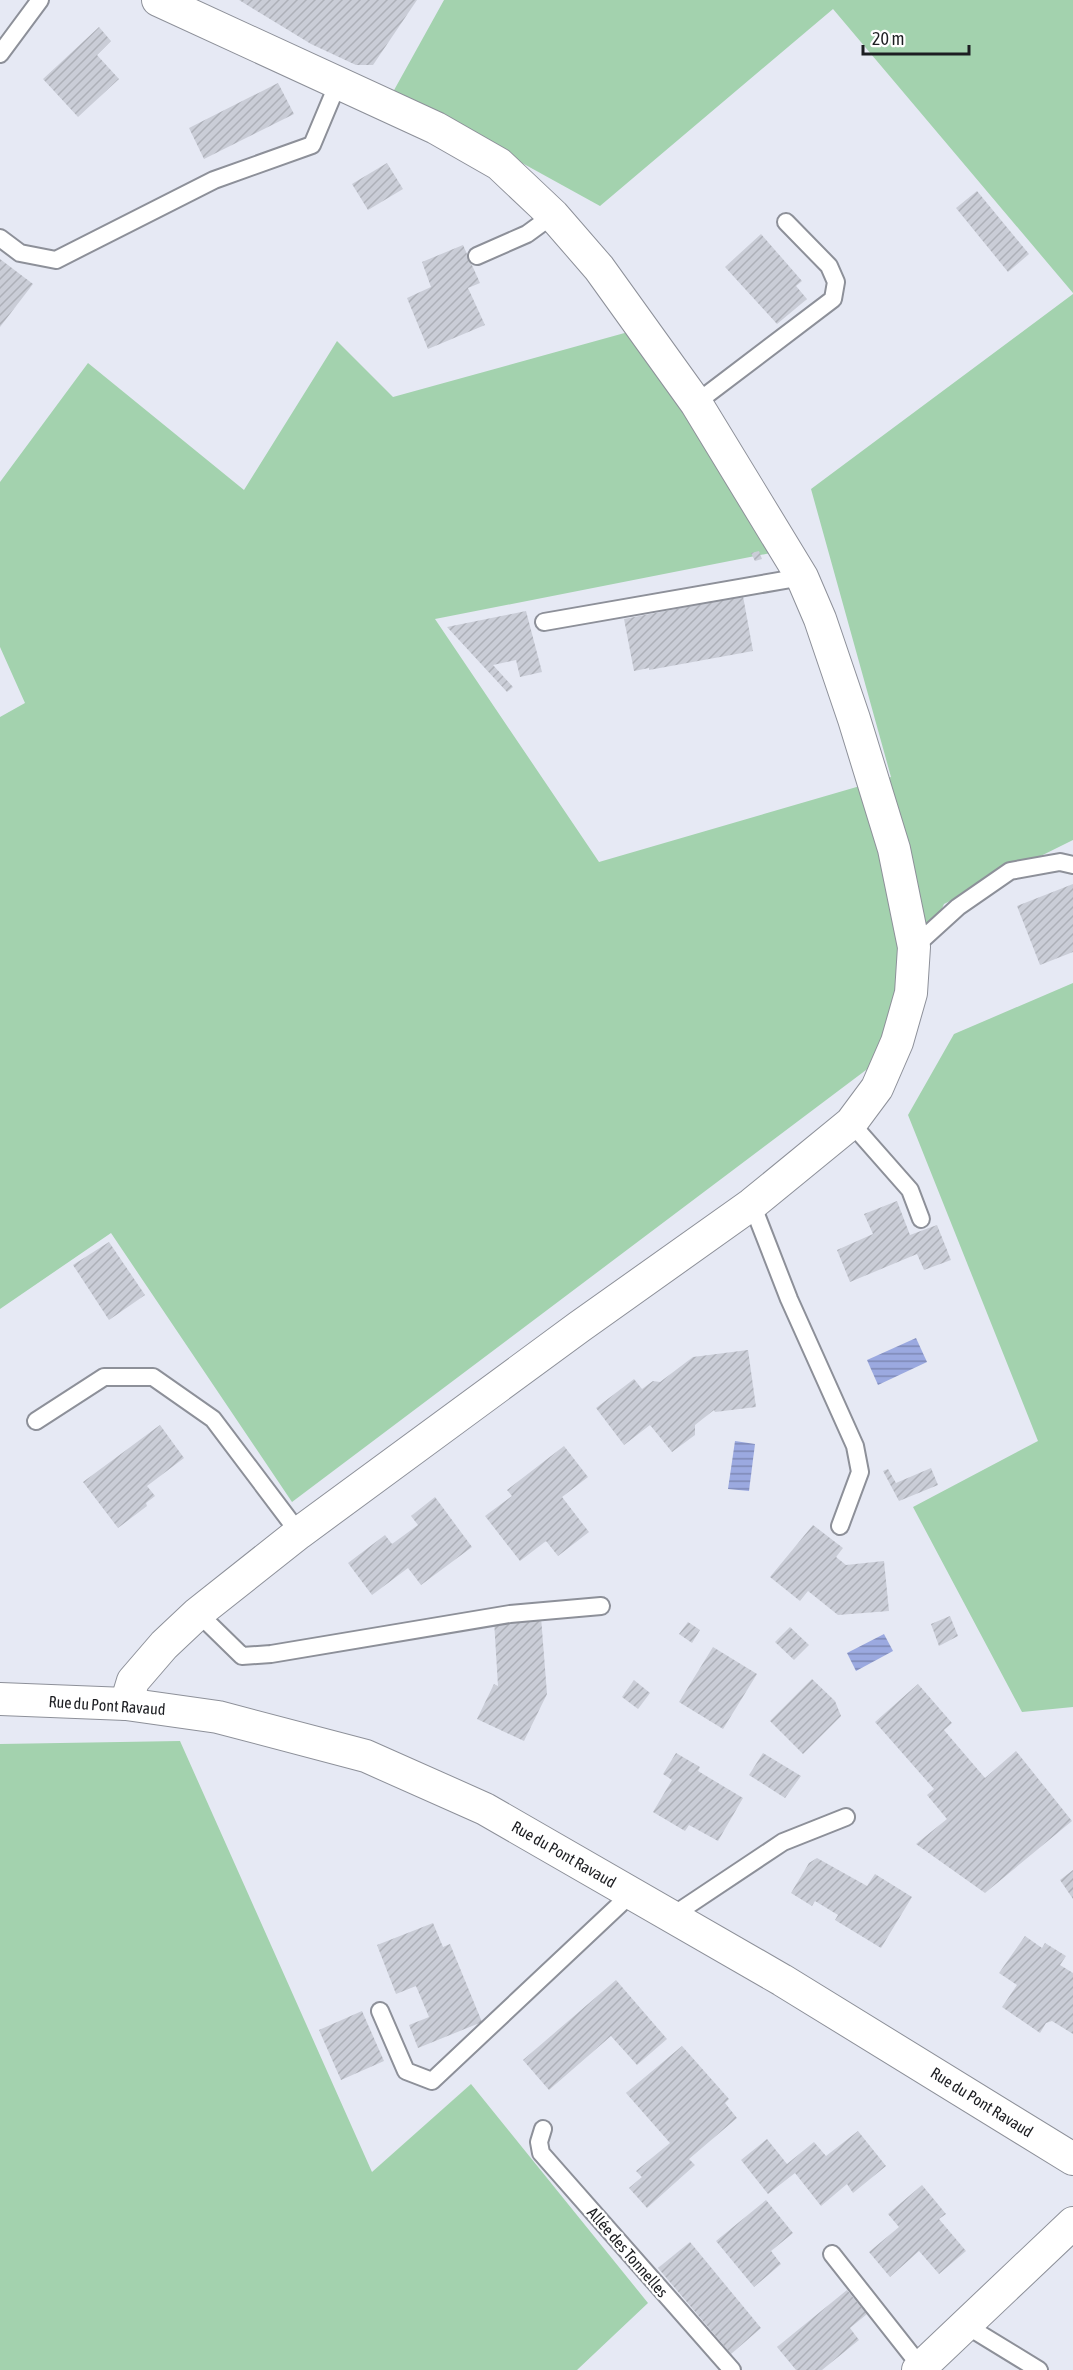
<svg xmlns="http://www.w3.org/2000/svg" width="1073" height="2370" viewBox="0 0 1073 2370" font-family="'Asap Condensed',sans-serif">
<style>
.grass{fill:#a3d2ae}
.water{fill:url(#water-rules)}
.building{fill:url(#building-hatch)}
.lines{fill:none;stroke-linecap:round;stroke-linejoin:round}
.lane-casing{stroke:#8d9099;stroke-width:20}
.street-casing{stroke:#8d9099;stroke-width:34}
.lane{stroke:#fff;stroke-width:16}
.street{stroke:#fff;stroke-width:32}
.labels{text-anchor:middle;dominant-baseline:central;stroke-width:5;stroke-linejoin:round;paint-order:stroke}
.street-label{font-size:16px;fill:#1d1e22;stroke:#fff}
</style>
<defs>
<pattern id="water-rules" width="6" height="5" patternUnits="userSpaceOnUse" patternTransform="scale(1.5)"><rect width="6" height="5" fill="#9ba9e0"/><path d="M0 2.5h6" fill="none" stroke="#7e89b5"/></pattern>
<pattern id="building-hatch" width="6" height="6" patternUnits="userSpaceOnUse" patternTransform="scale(1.5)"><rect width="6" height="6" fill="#cacdd7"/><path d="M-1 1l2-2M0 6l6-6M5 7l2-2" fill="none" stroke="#adb0b8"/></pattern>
</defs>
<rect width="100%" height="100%" fill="#e6e9f4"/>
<g class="grass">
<polygon points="444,0 1073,0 1073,293 833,9 600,206 393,92"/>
<polygon points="1073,294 1073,840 944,904 874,1064 292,1502 111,1233 0,1309 0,717 25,703 0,647 0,482 88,363 244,490 337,341 393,397 639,329 776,552 435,619 599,862 891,777 811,489"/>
<polygon points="1073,983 1073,1707 1022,1712 913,1507 1038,1441 908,1115 954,1034"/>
<polygon points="180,1741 372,2172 471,2084 648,2303 577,2370 0,2370 0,1744"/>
</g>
<g class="water">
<polygon points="916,1338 927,1362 878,1385 867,1360"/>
<polygon points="735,1441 755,1444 749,1491 728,1489"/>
<polygon points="884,1634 893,1651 856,1671 847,1653"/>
</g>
<g class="building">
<polygon points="239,0 417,0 373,65 356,65 311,44"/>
<polygon points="99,27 111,41 97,55 119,79 78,117 43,79"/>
<polygon points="278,83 294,114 204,159 189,128"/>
<polygon points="387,163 403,189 368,210 352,184"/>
<polygon points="977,191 1029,254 1008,272 956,208"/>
<polygon points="761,234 802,281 796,286 807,299 777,324 725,267"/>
<polygon points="463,245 480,283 468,288 485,325 428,349 407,298 431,287 422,262"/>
<polygon points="0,259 33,284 0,327"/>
<polygon points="759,551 762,559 755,561 751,553"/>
<polygon points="743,596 753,651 649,670 649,668 634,671 624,619"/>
<polygon points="526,611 542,672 520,677 516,660 493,665 513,687 507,692 447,627"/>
<polygon points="1073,884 1073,952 1040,965 1017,906"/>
<polygon points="897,1201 910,1235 937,1225 951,1260 924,1270 917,1254 850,1282 837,1250 873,1234 864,1214"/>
<polygon points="109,1242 145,1295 109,1320 73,1265"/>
<polygon points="748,1350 756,1407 715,1412 714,1410 695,1425 695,1435 672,1452 650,1425 624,1445 596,1408 634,1379 642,1389 653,1381 660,1382 693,1357"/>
<polygon points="160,1425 184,1458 147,1486 155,1496 146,1503 147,1506 118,1528 83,1482"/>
<polygon points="564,1446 588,1477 562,1497 589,1532 558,1556 546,1541 520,1561 485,1516 512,1496 507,1490"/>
<polygon points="931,1468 938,1485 899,1501 883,1471 888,1469 896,1483"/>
<polygon points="435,1497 472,1547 421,1585 408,1568 372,1595 348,1563 385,1535 392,1544 418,1525 411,1516"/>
<polygon points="813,1525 843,1548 836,1557 846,1565 884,1561 889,1611 838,1615 808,1591 800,1601 770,1577"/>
<polygon points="950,1616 958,1636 939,1646 931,1624"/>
<polygon points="541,1617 547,1694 524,1741 477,1719 494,1684 498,1686 494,1620"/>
<polygon points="688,1622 700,1630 692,1643 679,1634"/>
<polygon points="790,1627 809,1645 794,1660 775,1642"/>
<polygon points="713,1647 757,1674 723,1729 679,1702"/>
<polygon points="812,1679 835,1701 841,1716 803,1754 770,1721"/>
<polygon points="634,1680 650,1693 638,1709 622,1697"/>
<polygon points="918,1684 952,1723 944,1730 985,1778 1016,1751 1072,1821 985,1893 916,1844 947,1819 927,1795 934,1789 875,1722"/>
<polygon points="676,1753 700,1767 698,1771 743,1798 718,1841 689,1825 685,1831 653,1812 672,1780 663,1774"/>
<polygon points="763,1753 801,1776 785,1798 749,1775"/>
<polygon points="817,1858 867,1886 875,1874 912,1897 881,1948 835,1920 838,1915 815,1901 812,1906 791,1893 809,1863"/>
<polygon points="1073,1870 1073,1899 1060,1880"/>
<polygon points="433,1923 443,1947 450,1944 482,2022 418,2048 409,2025 429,2017 416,1986 396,1994 377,1945"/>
<polygon points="1025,1936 1042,1948 1045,1943 1066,1956 1060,1965 1073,1973 1073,2034 1052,2021 1046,2023 1040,2033 1002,2007 1017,1985 999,1973"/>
<polygon points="616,1980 667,2039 637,2065 611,2036 549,2090 523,2060"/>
<polygon points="362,2011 384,2061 341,2080 319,2030"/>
<polygon points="682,2046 729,2099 725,2103 737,2118 689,2159 695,2165 647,2208 629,2188 642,2177 636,2171 670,2143 626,2093"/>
<polygon points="858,2131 886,2166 853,2193 847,2184 821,2206 795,2173 768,2194 741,2160 767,2139 787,2164 814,2142 826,2156"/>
<polygon points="922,2185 946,2214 939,2219 966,2251 939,2274 919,2251 890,2277 869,2252 899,2227 888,2214"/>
<polygon points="766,2200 793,2233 771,2251 781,2264 754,2287 716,2241"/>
<polygon points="690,2242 761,2328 731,2354 658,2268"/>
<polygon points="847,2290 867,2314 850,2328 859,2340 822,2370 796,2370 777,2347"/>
</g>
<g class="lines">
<g class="lane-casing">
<g id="lane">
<polyline points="0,54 40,0"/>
<polyline points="0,238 20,253 56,260 214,180 312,145 338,83"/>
<polyline points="477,256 527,234 553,215"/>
<polyline points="696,403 833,299 836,282 829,266 786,222"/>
<polyline points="544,622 802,577"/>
<polyline points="914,947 958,907 1010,871 1060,862 1073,865"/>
<polyline points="851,1123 910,1190 921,1219"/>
<polyline points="752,1204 789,1299 855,1446 860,1472 840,1526"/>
<polyline points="36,1421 104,1377 153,1377 213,1419 299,1533"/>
<polyline points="198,1613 242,1656 271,1654 510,1614 601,1606"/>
<polyline points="672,1916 783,1842 846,1817"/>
<polyline points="380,2011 406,2071 432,2081 632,1893"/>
<polyline points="543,2129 539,2142 541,2153 732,2370"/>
<polyline points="832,2254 921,2367"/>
<polyline points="967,2326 1039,2370"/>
</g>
</g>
<g class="street-casing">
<g id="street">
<polyline points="0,1699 126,1704 218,1717 366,1756 485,1809 782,1980 1073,2159"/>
<polyline points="126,1704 133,1681 164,1645 198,1613 299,1533 579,1327 752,1204 851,1123 877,1088 897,1042 911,993 914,947 894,849 854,719 820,619 802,577 696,403 599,268 553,215 499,164 436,128 158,0"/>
<polyline points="918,2370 1073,2223"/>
</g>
</g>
<use href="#lane" class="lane"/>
<use href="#street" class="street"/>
</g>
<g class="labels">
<g class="street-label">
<text transform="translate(107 1705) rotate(4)">Rue du Pont Ravaud</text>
<text transform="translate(564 1854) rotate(30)">Rue du Pont Ravaud</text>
<text transform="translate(982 2102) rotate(32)">Rue du Pont Ravaud</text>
<text transform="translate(628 2252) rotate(49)">Allée des Tonnelles</text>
</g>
</g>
<path d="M863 45v9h106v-9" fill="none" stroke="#1d1e22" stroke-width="3"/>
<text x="872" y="45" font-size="18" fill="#1d1e22" stroke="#ffffff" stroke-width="4.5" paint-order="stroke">20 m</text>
</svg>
